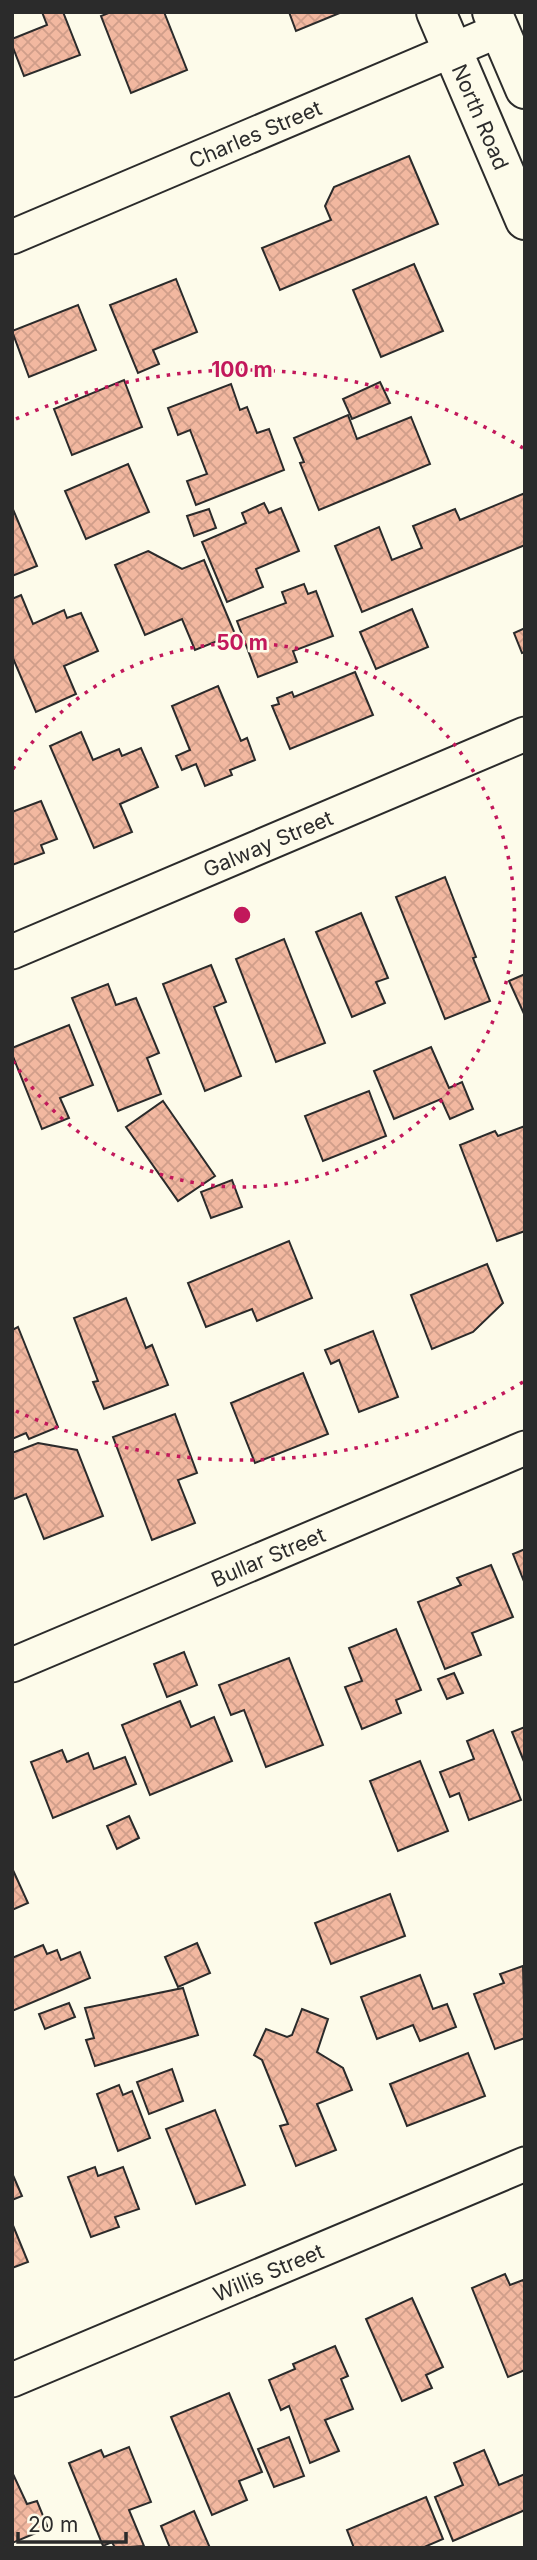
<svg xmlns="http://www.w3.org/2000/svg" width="537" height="2560" viewBox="0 0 537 2560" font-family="Inter,sans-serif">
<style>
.building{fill:url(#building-cross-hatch);stroke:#2b2b2b;stroke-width:2}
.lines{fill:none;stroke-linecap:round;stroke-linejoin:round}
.minor-casing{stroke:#2b2b2b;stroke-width:37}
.primary-casing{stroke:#2b2b2b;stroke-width:42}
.minor{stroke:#fdfbea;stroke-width:33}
.primary{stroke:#fdfbea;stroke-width:38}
.ring{fill:none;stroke:#c2185b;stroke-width:3.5;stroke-dasharray:3.5 7}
.labels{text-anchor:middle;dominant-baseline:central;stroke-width:5;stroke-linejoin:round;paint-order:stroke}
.street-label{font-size:21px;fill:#2b2b2b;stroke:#fdfbea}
.centre{fill:#c2185b;stroke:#fdfbea;stroke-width:3.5}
.ring-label{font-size:21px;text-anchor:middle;font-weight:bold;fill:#c2185b;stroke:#fdfbea;stroke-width:5;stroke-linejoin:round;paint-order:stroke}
</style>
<defs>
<pattern id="building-cross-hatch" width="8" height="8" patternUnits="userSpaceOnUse" patternTransform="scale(1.75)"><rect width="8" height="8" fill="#f2b8a0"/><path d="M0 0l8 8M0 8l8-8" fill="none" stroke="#d09e8a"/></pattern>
</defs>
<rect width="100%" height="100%" fill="#fdfbea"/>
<g class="building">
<polygon points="42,12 63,12 80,55 24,76 12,45 12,39 47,25"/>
<polygon points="111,12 164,12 187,70 131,93 101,16"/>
<polygon points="289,12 342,12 296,31"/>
<polygon points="409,156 438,224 280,290 262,248 331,220 325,206 334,187"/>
<polygon points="414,264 443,331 381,357 353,290"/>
<polygon points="176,279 197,332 153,350 159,364 138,373 110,305"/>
<polygon points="78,305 96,350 29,377 12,331"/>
<polygon points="124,380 142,427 72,455 54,409"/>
<polygon points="380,382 390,403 352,419 343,399"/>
<polygon points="231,384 240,410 247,407 257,433 269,429 284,470 196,505 187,481 207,474 190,430 178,435 168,408"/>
<polygon points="348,415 357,439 411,417 430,464 319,510 300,463 304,462 294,438"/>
<polygon points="128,464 149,512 86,539 65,491"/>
<polygon points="525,493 525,545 362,612 335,546 379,527 392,560 422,548 413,526 455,509 460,520"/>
<polygon points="264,503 269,513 281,508 299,551 256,569 263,587 227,602 202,542 246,523 242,513"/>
<polygon points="12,507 37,566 12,576"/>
<polygon points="209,509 216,528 194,536 187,516"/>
<polygon points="148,551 182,569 204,560 235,634 195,650 182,619 145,635 115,565"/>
<polygon points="304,584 308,594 316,591 333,636 293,651 297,662 258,677 237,621 286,603 282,592"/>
<polygon points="21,595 33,624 64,610 67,618 81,613 98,651 64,666 76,694 36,712 12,656 12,599"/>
<polygon points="412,609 428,647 376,669 360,632"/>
<polygon points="525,628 525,652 522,653 514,633"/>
<polygon points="355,672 373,715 290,749 272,706 279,704 277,698 292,692 294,697"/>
<polygon points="218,686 241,741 247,738 255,760 230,770 232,775 205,786 196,764 182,770 176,756 190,750 172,706"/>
<polygon points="81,732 93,760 119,749 122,756 141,748 158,787 120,804 132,832 94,848 50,746"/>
<polygon points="41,801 57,839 41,845 44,853 12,865 12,812"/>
<polygon points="445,877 476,957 473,958 490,1001 445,1019 396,897"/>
<polygon points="361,913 388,978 376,982 385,1003 352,1017 316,932"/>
<polygon points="284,939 325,1043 276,1062 236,959"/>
<polygon points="211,965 226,1002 214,1007 241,1076 205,1091 163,984"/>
<polygon points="525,974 525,1016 509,981"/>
<polygon points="108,984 116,1005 136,998 159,1053 147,1058 161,1094 118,1111 72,998"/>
<polygon points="69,1025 93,1085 60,1098 69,1118 42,1129 12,1054 12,1048"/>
<polygon points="431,1047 449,1088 462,1082 473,1109 450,1119 441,1099 394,1119 374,1071"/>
<polygon points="369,1091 386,1136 323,1161 305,1116"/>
<polygon points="163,1101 215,1176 178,1201 126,1127"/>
<polygon points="525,1126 525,1231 497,1241 460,1145 495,1131 498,1136"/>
<polygon points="232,1180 242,1207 211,1218 201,1192"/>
<polygon points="289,1241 312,1298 257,1321 252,1309 206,1327 188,1283"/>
<polygon points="487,1264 503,1303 473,1332 432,1349 411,1295"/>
<polygon points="126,1298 146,1348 152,1345 168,1385 104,1409 93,1382 98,1381 74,1318"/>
<polygon points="18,1327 58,1427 29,1439 26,1433 12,1439 12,1330"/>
<polygon points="373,1331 398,1397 359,1412 339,1360 331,1364 325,1350"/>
<polygon points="303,1373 328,1434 255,1463 231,1403"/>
<polygon points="175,1414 197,1473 178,1480 195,1523 152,1540 113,1437"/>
<polygon points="38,1443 77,1450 103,1516 44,1539 26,1494 14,1499 12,1495 12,1453"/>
<polygon points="525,1549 525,1584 513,1554"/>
<polygon points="491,1565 513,1617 472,1633 481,1655 445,1669 418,1602 461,1585 457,1578"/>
<polygon points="396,1629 421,1690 396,1700 401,1713 362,1729 345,1687 362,1681 349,1648"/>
<polygon points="184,1652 197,1685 167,1697 154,1664"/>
<polygon points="289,1658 323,1745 266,1767 244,1710 231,1715 219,1685"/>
<polygon points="454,1673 463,1693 447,1699 438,1679"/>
<polygon points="180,1701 191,1727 214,1717 232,1761 150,1795 122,1725"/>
<polygon points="525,1727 525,1764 512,1732"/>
<polygon points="493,1730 521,1800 469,1820 459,1793 450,1797 440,1772 474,1759 467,1741"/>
<polygon points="62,1750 67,1762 88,1753 94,1769 125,1757 136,1784 53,1818 31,1762"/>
<polygon points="420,1761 448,1831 398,1851 370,1781"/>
<polygon points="129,1816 139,1838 117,1849 107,1826"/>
<polygon points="12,1868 28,1903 12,1910"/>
<polygon points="390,1894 405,1936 331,1964 315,1923"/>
<polygon points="197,1943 210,1973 178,1987 165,1957"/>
<polygon points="43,1945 47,1954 57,1950 61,1960 80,1952 90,1978 12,2011 12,1958"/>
<polygon points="523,1966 525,2038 495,2049 474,1994 504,1983 500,1974"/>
<polygon points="420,1975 433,2009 447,2004 456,2027 420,2041 413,2025 377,2039 361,1997"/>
<polygon points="183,1988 198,2035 95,2066 86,2040 94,2038 85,2008"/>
<polygon points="69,2003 75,2017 45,2029 39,2014"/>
<polygon points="302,2009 328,2019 317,2052 343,2068 352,2090 317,2104 336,2150 296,2166 280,2126 288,2124 262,2060 254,2055 266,2029 287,2037 292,2035"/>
<polygon points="468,2053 485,2096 407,2126 390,2084"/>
<polygon points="172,2069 183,2101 149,2114 137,2082"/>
<polygon points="119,2085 123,2095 132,2091 150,2138 118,2151 97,2094"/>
<polygon points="215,2110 245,2185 196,2204 166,2129"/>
<polygon points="95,2167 98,2176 123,2167 139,2209 115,2217 119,2227 91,2237 68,2177"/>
<polygon points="12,2173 22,2196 12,2200"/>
<polygon points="12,2223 28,2262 12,2268"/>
<polygon points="505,2274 510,2285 523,2280 525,2285 525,2370 508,2377 472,2288"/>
<polygon points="412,2298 443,2367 426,2375 432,2388 402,2401 366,2319"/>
<polygon points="335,2346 348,2376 341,2379 353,2409 325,2420 339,2451 310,2463 289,2406 281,2410 269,2380 295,2369 293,2364"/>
<polygon points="229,2393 262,2472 239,2481 247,2500 212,2515 171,2417"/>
<polygon points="289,2437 304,2476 274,2487 258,2449"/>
<polygon points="129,2447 151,2502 129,2510 144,2546 115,2548 112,2542 103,2546 69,2463 101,2450 104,2457"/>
<polygon points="484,2450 499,2485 525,2474 525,2510 453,2541 435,2497 463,2485 454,2463"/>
<polygon points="12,2472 27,2504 37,2501 48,2528 12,2543"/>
<polygon points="426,2497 443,2539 422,2548 354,2548 347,2530"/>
<polygon points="194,2511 210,2548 170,2548 161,2526"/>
</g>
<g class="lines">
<g class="minor-casing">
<g id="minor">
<path id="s1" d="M 12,237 L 500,30"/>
<path id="s2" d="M 12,952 L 525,734"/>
<path id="s3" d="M 12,1665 L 525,1448"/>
<path id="s4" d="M 12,2380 L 525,2164"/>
</g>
</g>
<g class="primary-casing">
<g id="primary">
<path id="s5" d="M 436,12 L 525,220"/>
<polyline points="492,12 525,89"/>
</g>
</g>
<use href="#minor" class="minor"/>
<use href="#primary" class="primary"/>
</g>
<g class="ring">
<path d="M13 769A272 272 0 1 1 13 1061"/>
<path d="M523 1382A545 545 0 0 1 16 1411M16 419A545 545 0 0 1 523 448"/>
</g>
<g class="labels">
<g class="street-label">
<text stroke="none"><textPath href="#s5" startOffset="114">North Road</textPath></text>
<text stroke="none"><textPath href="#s1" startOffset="264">Charles Street</textPath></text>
<text stroke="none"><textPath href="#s2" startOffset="278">Galway Street</textPath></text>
<text stroke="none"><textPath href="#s3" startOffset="278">Bullar Street</textPath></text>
<text stroke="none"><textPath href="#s4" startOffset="278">Willis Street</textPath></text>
</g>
</g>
<circle cx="242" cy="915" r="10" class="centre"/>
<g class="ring-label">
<text x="242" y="377">100 m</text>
<text x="242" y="650">50 m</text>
</g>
<rect width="537" height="2560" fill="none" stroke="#2b2b2b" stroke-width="28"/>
<path d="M18 2532v10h108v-10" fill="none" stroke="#2b2b2b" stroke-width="3.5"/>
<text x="28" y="2532" font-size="21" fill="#2b2b2b" stroke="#fdfbea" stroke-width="5" paint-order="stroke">20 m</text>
</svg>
